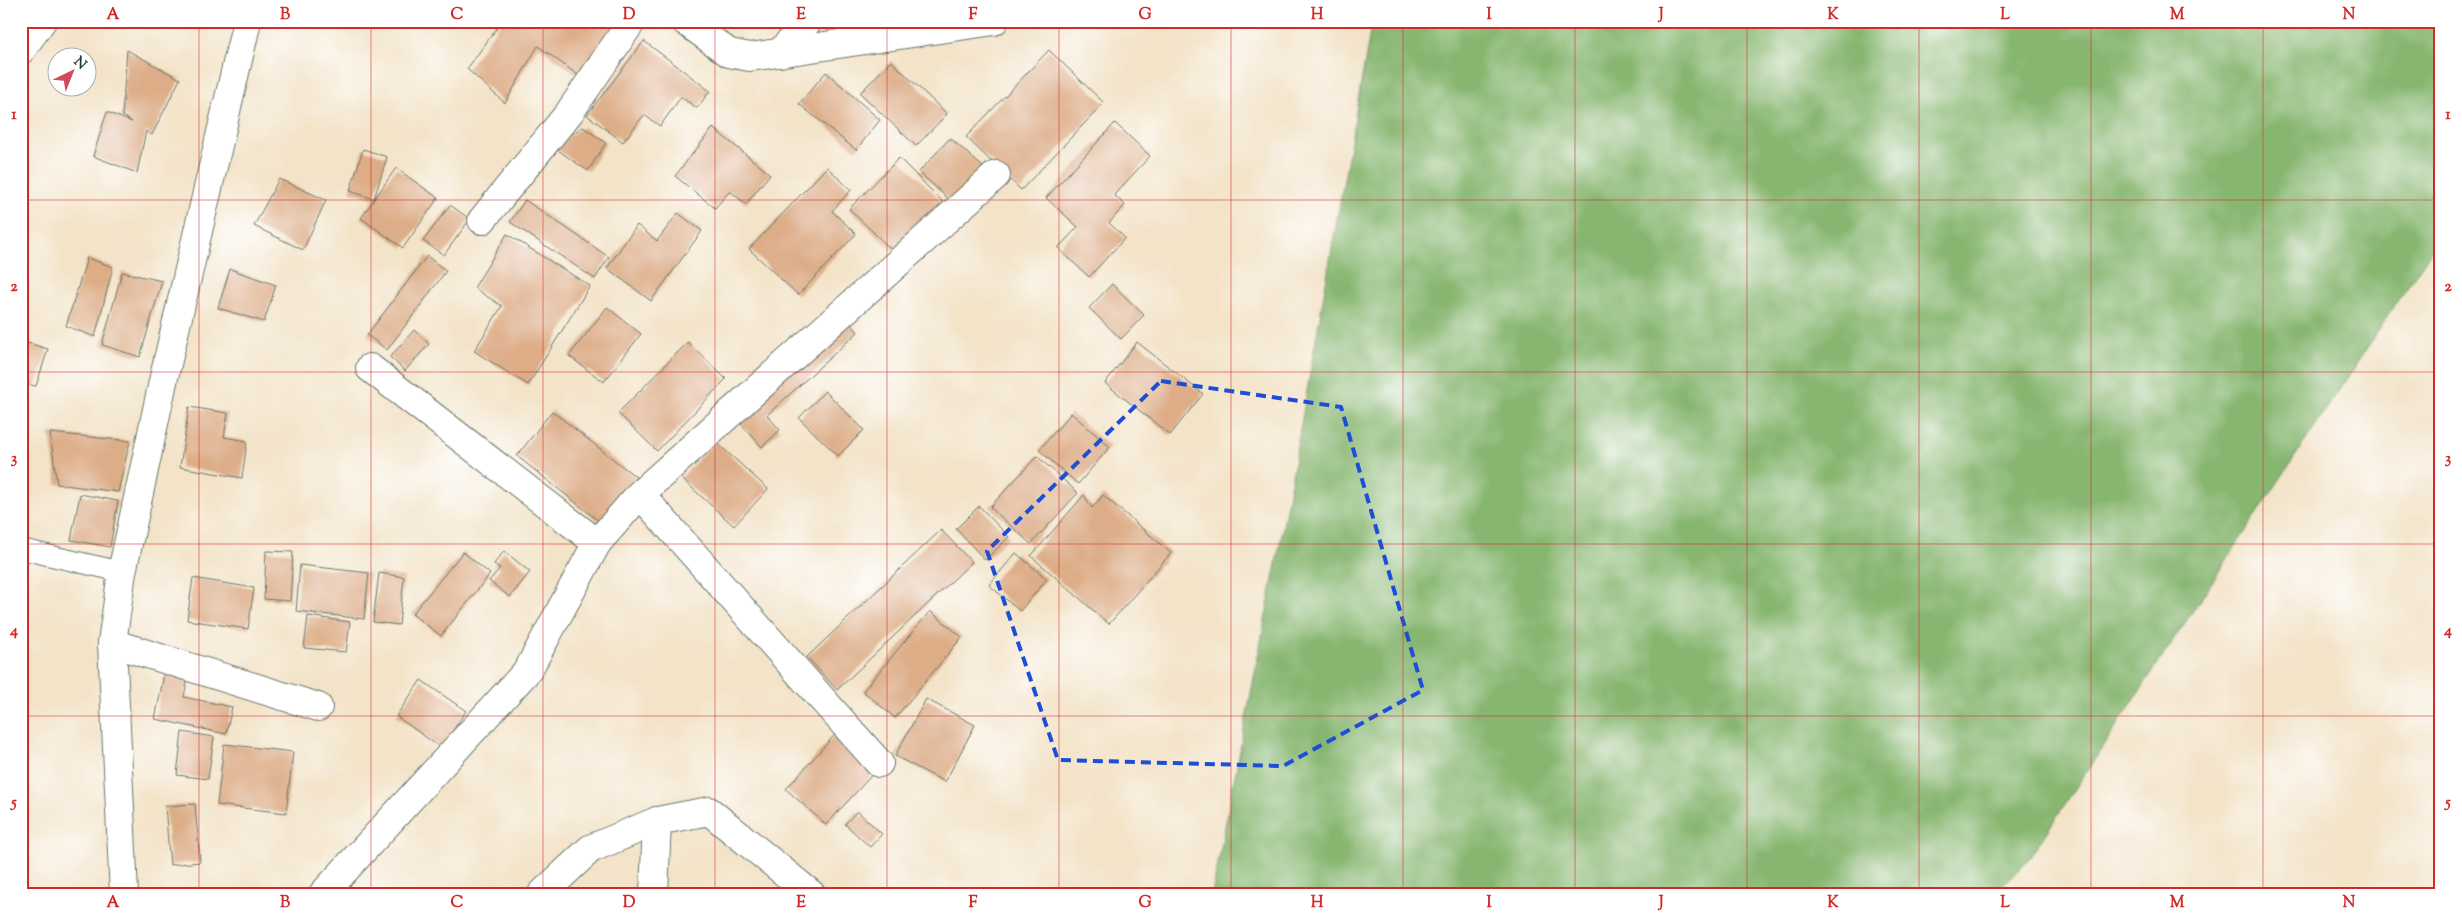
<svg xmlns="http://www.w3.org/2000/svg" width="2462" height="915" viewBox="0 0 2462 915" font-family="'Sorts Mill Goudy',serif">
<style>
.forest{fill:#87b66f;stroke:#537a52}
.building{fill:#ddad88}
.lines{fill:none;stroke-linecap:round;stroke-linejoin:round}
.lane-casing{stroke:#697768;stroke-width:22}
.street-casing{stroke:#697768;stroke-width:30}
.lane{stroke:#fff;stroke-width:20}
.street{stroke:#fff;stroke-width:28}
.marked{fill:none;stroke:#1d4ed8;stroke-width:4;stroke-dasharray:10 6;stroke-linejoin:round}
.grid{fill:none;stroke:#d62828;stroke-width:1;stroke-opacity:0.55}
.neatline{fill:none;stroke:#d62828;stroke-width:2}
.grid-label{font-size:16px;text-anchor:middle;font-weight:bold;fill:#d62828}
</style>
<rect width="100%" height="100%" fill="#fff"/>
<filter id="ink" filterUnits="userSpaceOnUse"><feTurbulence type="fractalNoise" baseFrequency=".02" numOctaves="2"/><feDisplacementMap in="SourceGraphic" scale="10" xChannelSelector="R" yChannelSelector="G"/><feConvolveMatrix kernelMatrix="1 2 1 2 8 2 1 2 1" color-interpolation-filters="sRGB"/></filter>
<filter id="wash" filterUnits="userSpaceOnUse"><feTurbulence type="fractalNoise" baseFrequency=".0096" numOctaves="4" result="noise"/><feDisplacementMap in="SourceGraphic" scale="20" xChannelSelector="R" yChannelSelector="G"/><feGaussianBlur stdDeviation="1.12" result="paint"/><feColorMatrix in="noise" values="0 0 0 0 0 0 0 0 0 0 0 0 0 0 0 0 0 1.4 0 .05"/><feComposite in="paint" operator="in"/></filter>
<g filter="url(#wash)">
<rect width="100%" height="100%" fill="#f3e3c8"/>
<polygon class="forest" points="1372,21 2441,21 2441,236 2026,863 1993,894 1212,894 1281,538"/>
<g id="blocks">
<g class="building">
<polygon points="502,21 608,21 617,28 582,78 538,46 505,103 467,69"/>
<polygon points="724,21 737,21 731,28"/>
<polygon points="644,41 710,91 697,108 681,97 660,126 644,115 623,142 587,115"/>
<polygon points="127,50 180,79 152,135 146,131 137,173 93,156 107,112 132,122 122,115"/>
<polygon points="1049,50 1104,103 1021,190 966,137"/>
<polygon points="891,61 947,114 916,146 860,93"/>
<polygon points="826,72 880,120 856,150 799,104"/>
<polygon points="1115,123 1150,156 1114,195 1125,205 1109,223 1125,238 1089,277 1058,248 1078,227 1046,198"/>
<polygon points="583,127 606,143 588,171 552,146"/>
<polygon points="713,128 770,174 746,204 730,191 715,208 675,176"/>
<polygon points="950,138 985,169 953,203 919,172"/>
<polygon points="363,149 387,157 374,199 350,191"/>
<polygon points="899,158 946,205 897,255 849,209"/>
<polygon points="827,167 851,190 832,211 856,234 798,295 749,249"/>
<polygon points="396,168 438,198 403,248 361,218"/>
<polygon points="279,179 326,200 303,250 254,226"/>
<polygon points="525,200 609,257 595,279 510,222"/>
<polygon points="450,205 470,219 444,255 423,241"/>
<polygon points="678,213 702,231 651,301 607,268 637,225 657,241"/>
<polygon points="507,234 590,286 528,385 474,351 502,306 474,288"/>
<polygon points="427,256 446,271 387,350 367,335"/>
<polygon points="87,258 113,267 95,337 66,326"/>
<polygon points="230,269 276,285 264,322 218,308"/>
<polygon points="122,272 162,281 140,357 102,345"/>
<polygon points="1112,284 1144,315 1121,339 1089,308"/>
<polygon points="607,307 641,334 604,382 569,356"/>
<polygon points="843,315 858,332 767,415 780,430 762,447 733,415"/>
<polygon points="414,330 429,344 405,371 390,357"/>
<polygon points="21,341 48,349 36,386 21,384"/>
<polygon points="688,342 726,379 657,451 618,413"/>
<polygon points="1137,342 1203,394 1170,435 1105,383"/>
<polygon points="825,391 864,430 838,456 799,418"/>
<polygon points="189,407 228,413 224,437 247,441 242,478 180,467"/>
<polygon points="552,411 636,477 600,522 517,456"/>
<polygon points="1071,413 1110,447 1078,484 1039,450"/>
<polygon points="50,433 130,441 118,492 57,484"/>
<polygon points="715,441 768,489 734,526 681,478"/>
<polygon points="1037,456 1078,493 1031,544 990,507"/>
<polygon points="21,480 26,481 22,499 21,499"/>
<polygon points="80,494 118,501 110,547 71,540"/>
<polygon points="1084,495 1092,508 1103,495 1171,553 1109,624 1031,556"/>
<polygon points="979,506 1009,537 985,560 956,529"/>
<polygon points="941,530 972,562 837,690 807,657"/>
<polygon points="266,551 293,552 290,601 264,599"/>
<polygon points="504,551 530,572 510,597 489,581 500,568 494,564"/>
<polygon points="463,552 490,574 441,636 412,614"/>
<polygon points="1016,553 1047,579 1020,611 989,585"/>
<polygon points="300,565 369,573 364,619 296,611"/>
<polygon points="379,573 404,577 399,625 373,622"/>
<polygon points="193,578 254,588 248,629 187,620"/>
<polygon points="930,611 962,637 895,718 863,691"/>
<polygon points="308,616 350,622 346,652 304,648"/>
<polygon points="166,665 189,670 184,697 232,707 226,734 155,719"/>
<polygon points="421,680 466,711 441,748 396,716"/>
<polygon points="926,699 975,725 945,782 895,756"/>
<polygon points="839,730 879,767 826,825 786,789"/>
<polygon points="182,732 214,737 208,779 177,775"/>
<polygon points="224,744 293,752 286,813 217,805"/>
<polygon points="195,804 200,862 170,865 165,806"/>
<polygon points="857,811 882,834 870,847 845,824"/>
</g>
</g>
</g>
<g filter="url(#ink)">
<use href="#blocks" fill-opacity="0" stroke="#697768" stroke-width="1"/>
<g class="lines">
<g class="lane-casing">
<polyline id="lane" points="21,549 122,572"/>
</g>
<g class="street-casing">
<g id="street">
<polyline points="685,21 729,53 750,57 994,21"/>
<polyline points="21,50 42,21"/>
<polyline points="780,53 808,21"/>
<polyline points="482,220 569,113 632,21"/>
<polyline points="370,368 597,543"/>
<polyline points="640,494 879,763"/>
<polyline points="112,643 318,707"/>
<polyline points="124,894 112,643 122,572 164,377 247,21"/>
<polyline points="323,894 528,670 597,543 640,494 996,175"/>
<polyline points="542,894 590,849 657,821 709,811 811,894"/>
<polyline points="654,894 657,821"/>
</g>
</g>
<use href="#lane" class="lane"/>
<use href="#street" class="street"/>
</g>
</g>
<path class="marked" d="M 1161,381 L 1341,407 L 1423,690 L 1283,766 L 1058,760 L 987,551 Z"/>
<path class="grid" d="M 199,21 L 199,894M 371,21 L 371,894M 543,21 L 543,894M 715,21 L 715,894M 887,21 L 887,894M 1059,21 L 1059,894M 1231,21 L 1231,894M 1403,21 L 1403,894M 1575,21 L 1575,894M 1747,21 L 1747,894M 1919,21 L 1919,894M 2091,21 L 2091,894M 2263,21 L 2263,894M 21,200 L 2441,200M 21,372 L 2441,372M 21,544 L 2441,544M 21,716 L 2441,716"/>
<rect width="2462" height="915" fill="none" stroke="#fff" stroke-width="55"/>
<g transform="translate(72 72) rotate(43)"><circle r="24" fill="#ffffff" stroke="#a5b1ae"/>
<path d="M0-4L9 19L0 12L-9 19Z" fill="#d1495b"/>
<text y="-8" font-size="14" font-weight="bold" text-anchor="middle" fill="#1f3d34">N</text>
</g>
<rect x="28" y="28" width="2406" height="860" class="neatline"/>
<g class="grid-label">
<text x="113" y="19">A</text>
<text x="285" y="19">B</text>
<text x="457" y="19">C</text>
<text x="629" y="19">D</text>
<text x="801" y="19">E</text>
<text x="973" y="19">F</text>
<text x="1145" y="19">G</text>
<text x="1317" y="19">H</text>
<text x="1489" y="19">I</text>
<text x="1661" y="19">J</text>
<text x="1833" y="19">K</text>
<text x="2005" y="19">L</text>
<text x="2177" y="19">M</text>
<text x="2349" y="19">N</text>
<text x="14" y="119">1</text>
<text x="2448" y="119">1</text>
<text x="14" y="291">2</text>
<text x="2448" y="291">2</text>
<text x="14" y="463">3</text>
<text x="2448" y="463">3</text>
<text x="14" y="635">4</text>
<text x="2448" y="635">4</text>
<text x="14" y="807">5</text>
<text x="2448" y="807">5</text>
<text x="113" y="907">A</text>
<text x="285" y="907">B</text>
<text x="457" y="907">C</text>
<text x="629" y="907">D</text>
<text x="801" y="907">E</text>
<text x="973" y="907">F</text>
<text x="1145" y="907">G</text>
<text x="1317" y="907">H</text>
<text x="1489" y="907">I</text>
<text x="1661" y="907">J</text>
<text x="1833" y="907">K</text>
<text x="2005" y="907">L</text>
<text x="2177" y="907">M</text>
<text x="2349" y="907">N</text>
</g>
</svg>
